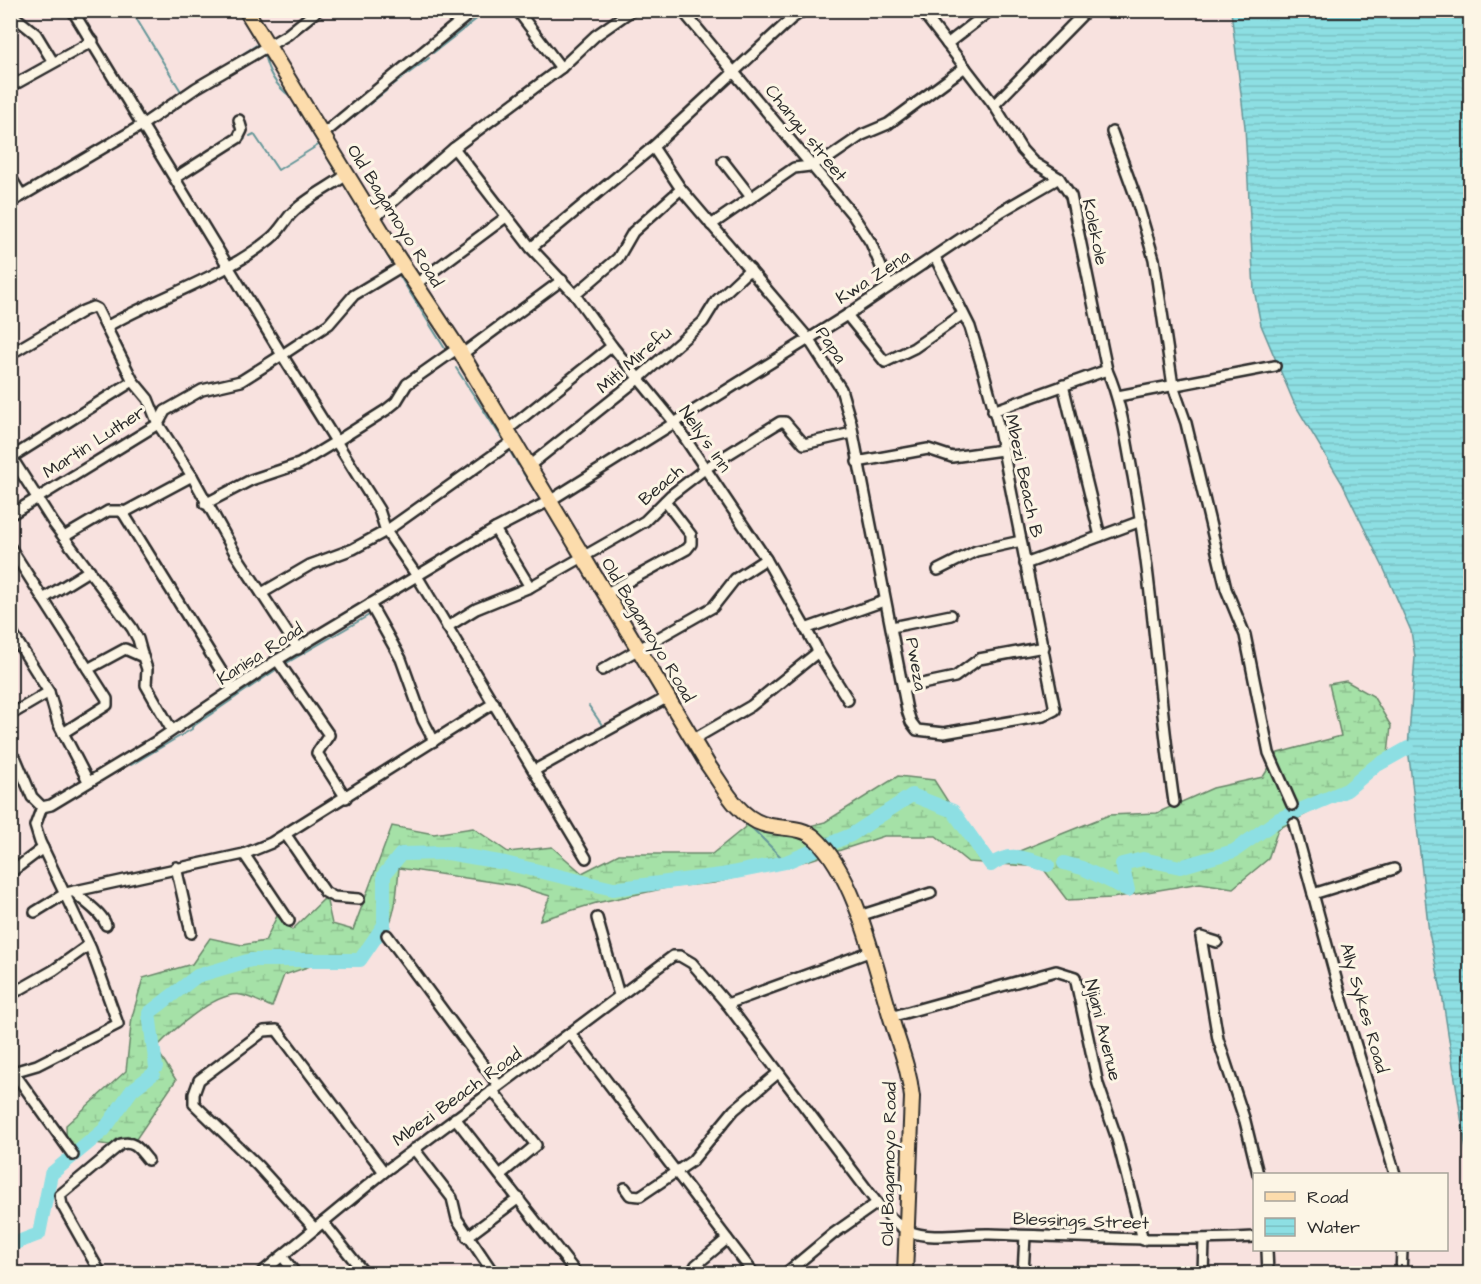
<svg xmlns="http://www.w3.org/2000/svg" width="1481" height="1284" viewBox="0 0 1481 1284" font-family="'Architects Daughter',sans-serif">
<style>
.wetland{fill:url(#wetland-marsh);stroke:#688669;stroke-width:1.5}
.water{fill:url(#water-rules);stroke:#669799;stroke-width:1.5}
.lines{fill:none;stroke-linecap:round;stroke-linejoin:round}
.stream{stroke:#669799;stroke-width:2}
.river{stroke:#8ddfe3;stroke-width:14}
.street-casing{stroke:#2b2b2b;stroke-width:14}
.primary-casing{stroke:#2b2b2b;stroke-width:18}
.street{stroke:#fcf5e5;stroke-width:9}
.primary{stroke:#fcdcac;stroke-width:14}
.labels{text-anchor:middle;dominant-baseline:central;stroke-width:6;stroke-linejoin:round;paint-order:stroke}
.street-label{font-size:18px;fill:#2b2b2b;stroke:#fcf5e5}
</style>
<defs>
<pattern id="wetland-marsh" width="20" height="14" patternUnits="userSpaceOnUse" patternTransform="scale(1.5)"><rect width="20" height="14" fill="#a5e1a7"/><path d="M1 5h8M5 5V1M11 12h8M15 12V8" fill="none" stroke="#8ec190"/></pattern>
<pattern id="water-rules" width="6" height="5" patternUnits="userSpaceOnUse" patternTransform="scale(1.5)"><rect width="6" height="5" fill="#8ddfe3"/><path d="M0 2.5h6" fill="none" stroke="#7ac0c3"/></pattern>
</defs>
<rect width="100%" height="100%" fill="#f8e2df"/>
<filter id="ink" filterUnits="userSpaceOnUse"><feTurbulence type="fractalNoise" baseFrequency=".0167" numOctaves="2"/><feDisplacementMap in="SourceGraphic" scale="12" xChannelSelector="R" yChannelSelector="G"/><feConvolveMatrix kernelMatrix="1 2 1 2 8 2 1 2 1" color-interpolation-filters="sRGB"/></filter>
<g filter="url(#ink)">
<path class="wetland" d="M 1346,681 L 1373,696 L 1391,726 L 1387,764 L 1351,790 L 1278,829 L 1268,859 L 1233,888 L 1200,883 L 1112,898 L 1067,900 L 1042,867 L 968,862 L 936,836 L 884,836 L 810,860 L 714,883 L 671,887 L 596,903 L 540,920 L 550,896 L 513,885 L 399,868 C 395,914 395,925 364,961 L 325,961 L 284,975 L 272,1007 C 262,1003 251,997 241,995 C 217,990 171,1032 156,1048 L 176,1080 L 130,1148 L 95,1143 L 67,1167 L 66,1125 L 126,1071 L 132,1017 L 143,978 L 192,964 L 210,938 L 242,945 L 265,941 L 277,916 L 292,930 L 326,897 L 332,924 L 353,930 L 392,826 L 434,834 L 473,828 L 508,852 L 552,847 L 582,873 L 619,854 L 712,854 L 744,828 L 751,819 L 795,830 L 825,822 L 898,776 L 934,780 L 984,858 L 992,862 L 1109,815 L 1157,813 L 1213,788 L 1263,777 L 1278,753 L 1341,736 L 1329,684 Z"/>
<polygon class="water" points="1231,11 1470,11 1470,1176 1442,994 1429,933 1410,765 1408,748 1415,657 1411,631 1384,569 1342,483 1294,403 1261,325 1254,290 1245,127"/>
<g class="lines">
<g class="stream">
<polyline points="131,10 182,93"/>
<polyline points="433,53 488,10"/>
<path d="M 264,54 C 268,72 275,85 290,96"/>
<polyline points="221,68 258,44 237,10"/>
<polyline points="393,85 429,58"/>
<polyline points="295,105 339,177"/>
<polyline points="146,115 168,102"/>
<polyline points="332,134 386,91"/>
<polyline points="250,136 254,134 278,170 320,144"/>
<polyline points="223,153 245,139"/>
<polyline points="345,186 393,265"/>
<polyline points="399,275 447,352"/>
<polyline points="456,368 505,443"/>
<polyline points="508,448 518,465"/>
<polyline points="523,473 540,499"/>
<polyline points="548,513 576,559"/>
<polyline points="285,664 371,614"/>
<polyline points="663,705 669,713"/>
<polyline points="589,706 604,728"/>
<polyline points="633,711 658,697 644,672"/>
<polyline points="131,765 192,729 192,727 280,667"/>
<polyline points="750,826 786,862"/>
</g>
<g class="river">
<polyline points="1064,863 1082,868 1128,890 1122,864 1143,859 1180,867 1234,851 1279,819 1347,790 1374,767 1408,748"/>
<path d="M 156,1067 L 149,1013 L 197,976 L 251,960 L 360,960 L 384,925 L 384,875 L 401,854 L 448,853 L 505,863 L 613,889 L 721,875 L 786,862 L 851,835 L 912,795 L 953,811 L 991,865 C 1012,849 1027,860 1048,865"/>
<polyline points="10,1245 39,1234 51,1174 104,1130 132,1090 153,1074"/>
</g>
<g class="street-casing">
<g id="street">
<polyline points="78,10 74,13 282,355 379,510 386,531 417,576 586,858"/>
<polyline points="517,10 561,68"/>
<polyline points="682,10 852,214 871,243 889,286"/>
<path d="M 921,10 L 994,105 L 1022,150 L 1033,162 L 1059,178 L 1071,196 L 1107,370 C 1122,404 1126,440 1133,476 C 1153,584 1158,694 1174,802"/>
<polyline points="10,13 36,34 53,62"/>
<polyline points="947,44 991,10"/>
<polyline points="10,87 93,41"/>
<polyline points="994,105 1087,10"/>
<polyline points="1112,132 1136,198 1154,259 1173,386 1186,423 1226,589 1245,635 1269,753 1292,805"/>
<polyline points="322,135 474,10"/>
<polyline points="653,147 681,189 808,338 841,389 851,423 907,710 911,722 917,730 944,733 1043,716 1055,710 998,425 984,373 970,327 935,257"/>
<polyline points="454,148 531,248 575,295 612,346 674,422 766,559 816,647 818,652 751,706 694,739"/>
<polyline points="723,161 751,197"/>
<polyline points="10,176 22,196"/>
<polyline points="175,178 238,138 242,130 239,120"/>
<polyline points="10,203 142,125 196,88 287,35 318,10"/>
<polyline points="374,218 454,148 561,68 595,36 632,10"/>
<polyline points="711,225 794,168 810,166 830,157 862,135 888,124 965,67"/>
<polyline points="531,248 653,147 791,19 804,10"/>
<polyline points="416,284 506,217"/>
<polyline points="575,295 618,258 633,232 681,189"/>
<polyline points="847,315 885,362 914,348 963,314"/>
<path d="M 108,326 C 160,296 222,278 270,239 C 279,232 284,222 291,214 C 306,198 330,187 348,174"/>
<polyline points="10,354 83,311 93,307 97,309 133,381 148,399 158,424 192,476 235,553 298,649"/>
<polyline points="461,355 562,280"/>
<polyline points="1063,385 1100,536"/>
<polyline points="1118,396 1275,366"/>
<polyline points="993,411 1107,370"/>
<polyline points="507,430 612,346"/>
<polyline points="10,455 54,524 132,628 138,639 143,657"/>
<polyline points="12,457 133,381"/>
<polyline points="857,462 928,449 952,457 1002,450"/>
<polyline points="529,466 638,379 703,322 716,301 750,269"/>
<polyline points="205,504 251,480 299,464 337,441 386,410 396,402 407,384 458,348"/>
<polyline points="123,513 192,476"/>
<polyline points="10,515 145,432 158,424 165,411 202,390 241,381 282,355 329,324 354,295 404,265"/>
<polyline points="495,529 530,587"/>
<polyline points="64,537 108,511 122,511 233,690"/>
<polyline points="10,547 107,699 107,705 63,733"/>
<polyline points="1025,564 1141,521"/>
<polyline points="938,570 976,551 1021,541"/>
<polyline points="262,593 310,565 353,549 386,531 513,441"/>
<polyline points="605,594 687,549 691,544 691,535 665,501"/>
<polyline points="43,599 90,570"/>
<polyline points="370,604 401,659 423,720 434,741"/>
<polyline points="447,627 476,609 530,587 616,538 645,521 671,495 706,468 780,422 785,422 804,444 852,433"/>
<polyline points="892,627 951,615"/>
<polyline points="805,629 884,601"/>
<polyline points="10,630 49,692 58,723 88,781"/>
<polyline points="818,652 848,700"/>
<polyline points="277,660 329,735 317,753 346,798"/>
<polyline points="88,669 125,649 143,657 147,669 146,685 171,729"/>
<polyline points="602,670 713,607 735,579 766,559"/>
<polyline points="903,688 955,677 979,659 1044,647"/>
<polyline points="10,715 49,692"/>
<polyline points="10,755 16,759 32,797 42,807 51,805 160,739 277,660 495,529 551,500 847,315 1002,211 1059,178"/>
<polyline points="535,770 668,697"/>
<polyline points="1294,824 1340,993 1395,1174"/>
<polyline points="286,835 325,892 334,897 359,899"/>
<polyline points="244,854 289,921"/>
<polyline points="176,867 191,933"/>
<polyline points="10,873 43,848"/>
<path d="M 74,891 C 84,903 101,911 106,925"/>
<polyline points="1313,894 1394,869"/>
<polyline points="35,912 66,893 244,854 271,843 494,703"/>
<polyline points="859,916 931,893"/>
<polyline points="597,918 619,995"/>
<polyline points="387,935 498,1085"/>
<polyline points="1217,942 1201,937 1218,1039 1245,1121 1258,1174"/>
<polyline points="10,995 54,970 89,945"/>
<polyline points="727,1004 869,952"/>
<polyline points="890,1017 1056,971 1075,977 1098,1084 1117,1139 1143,1240"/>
<polyline points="570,1033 754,1274"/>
<polyline points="12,1070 73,1155"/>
<polyline points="13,1072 37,1065 118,1024 91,949 40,842 35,826 42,807"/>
<polyline points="492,1090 536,1145 500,1175"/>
<polyline points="455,1118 577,1274"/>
<polyline points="414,1149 452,1198 457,1219 494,1274"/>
<polyline points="625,1188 630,1195 640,1196 692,1161 734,1110 778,1073"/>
<polyline points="323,1222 365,1274"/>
<polyline points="315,1229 258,1166 194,1104 194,1094 199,1080 264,1031 277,1030 384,1172"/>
<polyline points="467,1237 519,1198"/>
<polyline points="1267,1250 1268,1274"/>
<polyline points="282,1256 296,1274"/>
<path d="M 101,1274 L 62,1205 L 60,1195 L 121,1144 C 135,1140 140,1151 148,1160"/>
<path d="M 260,1274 L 384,1172 L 673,956 L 680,956 L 692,963 L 727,1004 L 877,1203 C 886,1213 896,1225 908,1231 C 932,1241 964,1233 990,1234 C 1078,1237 1166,1242 1254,1237"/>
<polyline points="691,1274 696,1265 727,1239"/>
<polyline points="785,1274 833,1234 877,1203"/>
<polyline points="1023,1274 1025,1236"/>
<polyline points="1203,1274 1204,1240"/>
<polyline points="1401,1274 1402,1250"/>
</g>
</g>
<g class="primary-casing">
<path id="primary" d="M 246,10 L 395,253 L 458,348 L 708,765 C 723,786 737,816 763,824 C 780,830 801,825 815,838 C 855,874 875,966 891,1018 C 899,1045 909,1068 912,1097 L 905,1274"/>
</g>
<use href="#street" class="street"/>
<use href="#primary" class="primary"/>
</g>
</g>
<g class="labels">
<g class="street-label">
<text transform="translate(806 133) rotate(51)">Changu street</text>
<text transform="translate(395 216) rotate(58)">Old Bagamoyo Road</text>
<text transform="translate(1095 232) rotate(78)">Kolekole</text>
<text transform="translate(873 277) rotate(-33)">Kwa Zena</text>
<text transform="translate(831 345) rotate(56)">Papa</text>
<text transform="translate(634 360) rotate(-41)">Miti Mirefu</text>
<text transform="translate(705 439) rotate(55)">Nelly's Inn</text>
<text transform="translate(94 442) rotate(-33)">Martin Luther</text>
<text transform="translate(1024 476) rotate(78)">Mbezi Beach B</text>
<text transform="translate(661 485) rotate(-41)">Beach</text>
<text transform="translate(648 630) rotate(59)">Old Bagamoyo Road</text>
<text transform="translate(260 654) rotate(-33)">Kanisa Road</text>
<text transform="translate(916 664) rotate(80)">Pweza</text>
<text transform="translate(1364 1008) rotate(74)">Ally Sykes Road</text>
<text transform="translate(1103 1030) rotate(76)">Njiani Avenue</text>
<text transform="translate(457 1097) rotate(-36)">Mbezi Beach Road</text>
<text transform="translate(889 1164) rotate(-89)">Old Bagamoyo Road</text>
<text transform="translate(1081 1221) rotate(2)">Blessings Street</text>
</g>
</g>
<rect width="1481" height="1284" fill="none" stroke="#fcf5e5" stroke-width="36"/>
<rect x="18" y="18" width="1445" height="1248" fill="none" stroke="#2b2b2b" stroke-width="2" filter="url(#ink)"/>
<rect x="1253" y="1173" width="195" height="78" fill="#fcf5e5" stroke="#a8a49b" stroke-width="1.5"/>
<rect x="1265" y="1192" width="30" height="9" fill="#fcdcac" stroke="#a8a49b" stroke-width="1.5"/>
<text x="1307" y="1203" font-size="18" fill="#2b2b2b">Road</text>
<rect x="1265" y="1218" width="30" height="18" fill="url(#water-rules)" stroke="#a8a49b" stroke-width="1.5"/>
<text x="1307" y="1233" font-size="18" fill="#2b2b2b">Water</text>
</svg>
